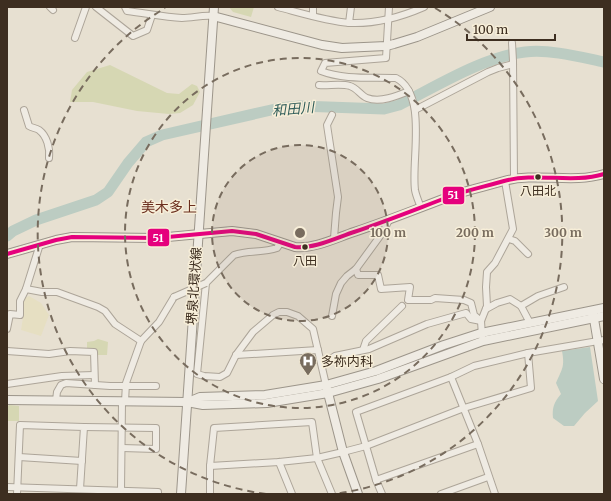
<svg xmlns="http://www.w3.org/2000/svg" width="611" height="501" viewBox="0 0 611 501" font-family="Merriweather,'Noto Sans JP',serif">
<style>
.farmland{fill:#e6dfc2}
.green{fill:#d6d7b3}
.water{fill:#bcccc2}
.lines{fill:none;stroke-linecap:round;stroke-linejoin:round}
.river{stroke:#bcccc2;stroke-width:11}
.street-casing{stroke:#ada599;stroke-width:8}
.secondary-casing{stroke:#9c958a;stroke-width:10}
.street{stroke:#efebe3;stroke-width:6}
.secondary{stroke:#efebe3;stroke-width:8}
.street-bridge-casing{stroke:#ada599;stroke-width:8;stroke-linecap:butt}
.street-bridge{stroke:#efebe3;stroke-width:6}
.bus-1-casing{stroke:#f7eed8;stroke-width:7}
.bus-1{stroke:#e5007d;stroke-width:4}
.ring{fill:none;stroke:#786c5e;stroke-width:2;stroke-dasharray:7 5}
.bus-dot{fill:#3d2e20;stroke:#f7eed8;stroke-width:1.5}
.labels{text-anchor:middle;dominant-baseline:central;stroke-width:3;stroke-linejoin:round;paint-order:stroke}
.bus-label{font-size:12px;fill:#3d2e20;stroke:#f7eed8}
.street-label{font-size:13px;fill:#3d2e20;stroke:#f7eed8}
.poi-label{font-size:13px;fill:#3d2e20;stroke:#f7eed8;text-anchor:start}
.water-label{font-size:14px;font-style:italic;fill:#2f5d5a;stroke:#f7eed8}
.neighbourhood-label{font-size:14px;fill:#6b2e1e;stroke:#f7eed8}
.centre{fill:#786c5e;stroke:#f7eed8;stroke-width:2}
.ring-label{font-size:12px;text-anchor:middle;font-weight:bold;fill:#786c5e;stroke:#f7eed8;stroke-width:3;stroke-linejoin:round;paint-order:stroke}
.line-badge{stroke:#f7eed8;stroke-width:1.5}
.badge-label{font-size:11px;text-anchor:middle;font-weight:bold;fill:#fff}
</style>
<rect width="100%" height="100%" fill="#e7e0d1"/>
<polygon class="farmland" points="29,296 41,303 49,315 41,336 21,330 24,311 24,301 25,298"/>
<g class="green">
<polygon points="229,7 254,7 251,17 233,12"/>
<polygon points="110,65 167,93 179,94 192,84 197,86 200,92 193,105 180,113 169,114 137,111 93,102 70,102 72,90 87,72"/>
<polygon points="98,339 108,342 107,355 96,355 96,349 87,348 87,342 94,341"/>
<polygon points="9,405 19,406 19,421 7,421 7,407"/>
</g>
<path class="water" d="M 590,347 L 598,401 L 585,413 L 574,426 L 564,426 L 553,418 C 552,408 554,402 561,394 L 556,383 C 562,369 565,367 562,351 Z"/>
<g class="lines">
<path class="river" d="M 7,236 L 13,231 L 36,220 L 96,200 L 108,192 L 128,163 L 146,142 L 162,135 L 280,108 L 300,106 L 384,109 L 399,105 C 437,86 483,57 525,52 C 550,49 580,57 604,62"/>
<g class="street-casing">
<g id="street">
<polyline points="50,7 53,10"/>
<polyline points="96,7 133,36 147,30 152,15"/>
<path d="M 125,7 L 127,11 C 145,13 164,17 182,18 C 193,18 201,15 213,16"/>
<path d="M 278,7 C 301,13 326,21 350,23 C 375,24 401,17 424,7"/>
<path d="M 389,7 L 386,58 L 325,63 L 321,71 C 344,80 372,77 396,78 C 428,94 411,160 415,190 C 416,196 419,202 421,208"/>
<polyline points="313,16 313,7"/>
<polyline points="349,23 351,7"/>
<polyline points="75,38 86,7"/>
<polyline points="512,43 513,61 514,179"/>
<path d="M 319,85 C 328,86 341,83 350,86 C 357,88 361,96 367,98 C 380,103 397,96 409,91"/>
<path d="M 24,110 L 29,126 C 32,128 36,128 39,130 C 47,136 50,148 49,158"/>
<polyline points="415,110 488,72 498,68 513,64"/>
<polyline points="332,115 327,125 338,197 336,213 334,238"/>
<polyline points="509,239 515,241 528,254"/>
<path d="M 281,242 L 277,248 C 263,253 248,250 234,255 L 206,283 L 197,374 L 204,376 L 220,377 L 227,373 L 236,355 L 253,332 L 273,315 L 279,312 L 287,312 L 298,316 L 313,329 L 326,385"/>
<polyline points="40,244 26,289 42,292 57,292 98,307 105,311 115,324 141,341"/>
<polyline points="356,269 358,275 378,275 381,289 410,287 408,300 431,300 435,298 464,300 471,303 474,315 481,321"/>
<polyline points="486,309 497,303 510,299 521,306"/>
<polyline points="332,316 336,294 341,283 347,276 356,269 383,232 389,220"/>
<polyline points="530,323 521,306 538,296 564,287"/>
<polyline points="7,329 10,314 20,315 20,301 26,289"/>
<polyline points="482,336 481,321 487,306 486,287 487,272 495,263 513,229 505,181"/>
<polyline points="363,350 366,341 402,306"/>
<polyline points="7,351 49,354 70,351 94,352 95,385"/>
<polyline points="236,355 318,350"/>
<polyline points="322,365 335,356 369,349 427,324 466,313 471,319 481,321"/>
<polyline points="451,377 478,444 495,494"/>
<polyline points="7,384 62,376 94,375"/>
<polyline points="56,400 57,392 61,385 66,383 110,386 156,386"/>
<polyline points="125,402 126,383 141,341 159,322 174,297"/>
<polyline points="84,427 156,428 156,449 122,448"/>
<polyline points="19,457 82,461"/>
<polyline points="279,462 292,494"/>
<polyline points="210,466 279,462 317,458 343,452 366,446 464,408 531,388 528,353"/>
<polyline points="376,480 478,444"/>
<polyline points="7,487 158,492 158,494"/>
<polyline points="121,490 122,402"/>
<polyline points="17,494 20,425 84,427 80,489"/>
<polyline points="210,494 210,466 214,428 312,422 317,458 332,494"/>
<polyline points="382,494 376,480 356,412 451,377 474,366 528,353 604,340"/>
<polyline points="441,494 488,477"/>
</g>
</g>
<g class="secondary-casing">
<g id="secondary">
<polyline points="213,16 322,45 342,48 386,46 394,44 417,37 490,7"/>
<path d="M 7,254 L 56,240 L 72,237 L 157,238 L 232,231 L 256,234 L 295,247 C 314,249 336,238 354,232 C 387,221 419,208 451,196 C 468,190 487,186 504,181 C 537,172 571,184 604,174"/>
<polyline points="593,313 604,379"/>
<polyline points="327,389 343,452 358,494"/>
<polyline points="7,400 187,402 203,405 267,403 328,393 378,379 483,341 604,316"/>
<polyline points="188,402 200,397 265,395 326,385 376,371 444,345 481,333 604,308"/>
<polyline points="181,494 214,7"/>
</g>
</g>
<use href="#street" class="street"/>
<use href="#secondary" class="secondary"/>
<g class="street-bridge-casing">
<polyline id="street-bridge" points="174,297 206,283"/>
</g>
<use href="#street-bridge" class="street-bridge"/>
<g class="bus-1-casing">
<path id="bus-1" d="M 7,254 L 56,240 L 72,237 L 157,238 L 232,231 L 256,234 L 295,247 C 314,249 336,238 354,232 C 387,221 419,208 451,196 C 468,190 487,186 504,181 C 537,172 571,184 604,174"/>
</g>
<use href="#bus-1" class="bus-1"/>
</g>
<circle cx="300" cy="233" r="88" fill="#786c5e" fill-opacity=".12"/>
<g class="ring">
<circle cx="300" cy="233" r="88"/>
<circle cx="300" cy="233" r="175"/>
<path d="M266 494A263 263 0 0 1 165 8M435 8A263 263 0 0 1 334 494"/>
</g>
<defs>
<g id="hospital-pin" transform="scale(0.9)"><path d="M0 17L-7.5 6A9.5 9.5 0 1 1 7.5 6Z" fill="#786c5e" stroke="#f7eed8"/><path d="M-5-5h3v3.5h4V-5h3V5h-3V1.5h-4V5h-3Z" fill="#fff"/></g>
</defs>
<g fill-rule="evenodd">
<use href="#hospital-pin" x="308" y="361"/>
</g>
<g class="bus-dot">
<circle cx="538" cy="177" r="3.5"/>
<circle cx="305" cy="247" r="3.5"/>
</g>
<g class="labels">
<g class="bus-label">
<text x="538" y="190">八田北</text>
<text x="305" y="260">八田</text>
</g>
<g class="street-label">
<text transform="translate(194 286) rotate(-86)">堺泉北環状線</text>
</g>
<g class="poi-label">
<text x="321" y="361">多祢内科</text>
</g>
<g class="water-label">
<text transform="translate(293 109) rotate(-5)">和田川</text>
</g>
<g class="neighbourhood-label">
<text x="169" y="207">美木多上</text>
</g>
</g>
<circle cx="300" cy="233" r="6" class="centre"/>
<g class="ring-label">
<text x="388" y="237">100 m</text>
<text x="475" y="237">200 m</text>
<text x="563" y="237">300 m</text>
</g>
<g class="line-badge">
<rect x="442" y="186" width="23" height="19" rx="4" fill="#e5007d"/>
<rect x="147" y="228" width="23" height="19" rx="4" fill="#e5007d"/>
</g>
<g class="badge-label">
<text x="453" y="199">51</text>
<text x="158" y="242">51</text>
</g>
<rect width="611" height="501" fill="none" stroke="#3d2e20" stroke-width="16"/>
<path d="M467 34v6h88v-6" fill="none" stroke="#3d2e20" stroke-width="2"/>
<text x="473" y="34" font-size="12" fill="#3d2e20" stroke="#f7eed8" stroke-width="3" paint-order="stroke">100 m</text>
</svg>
